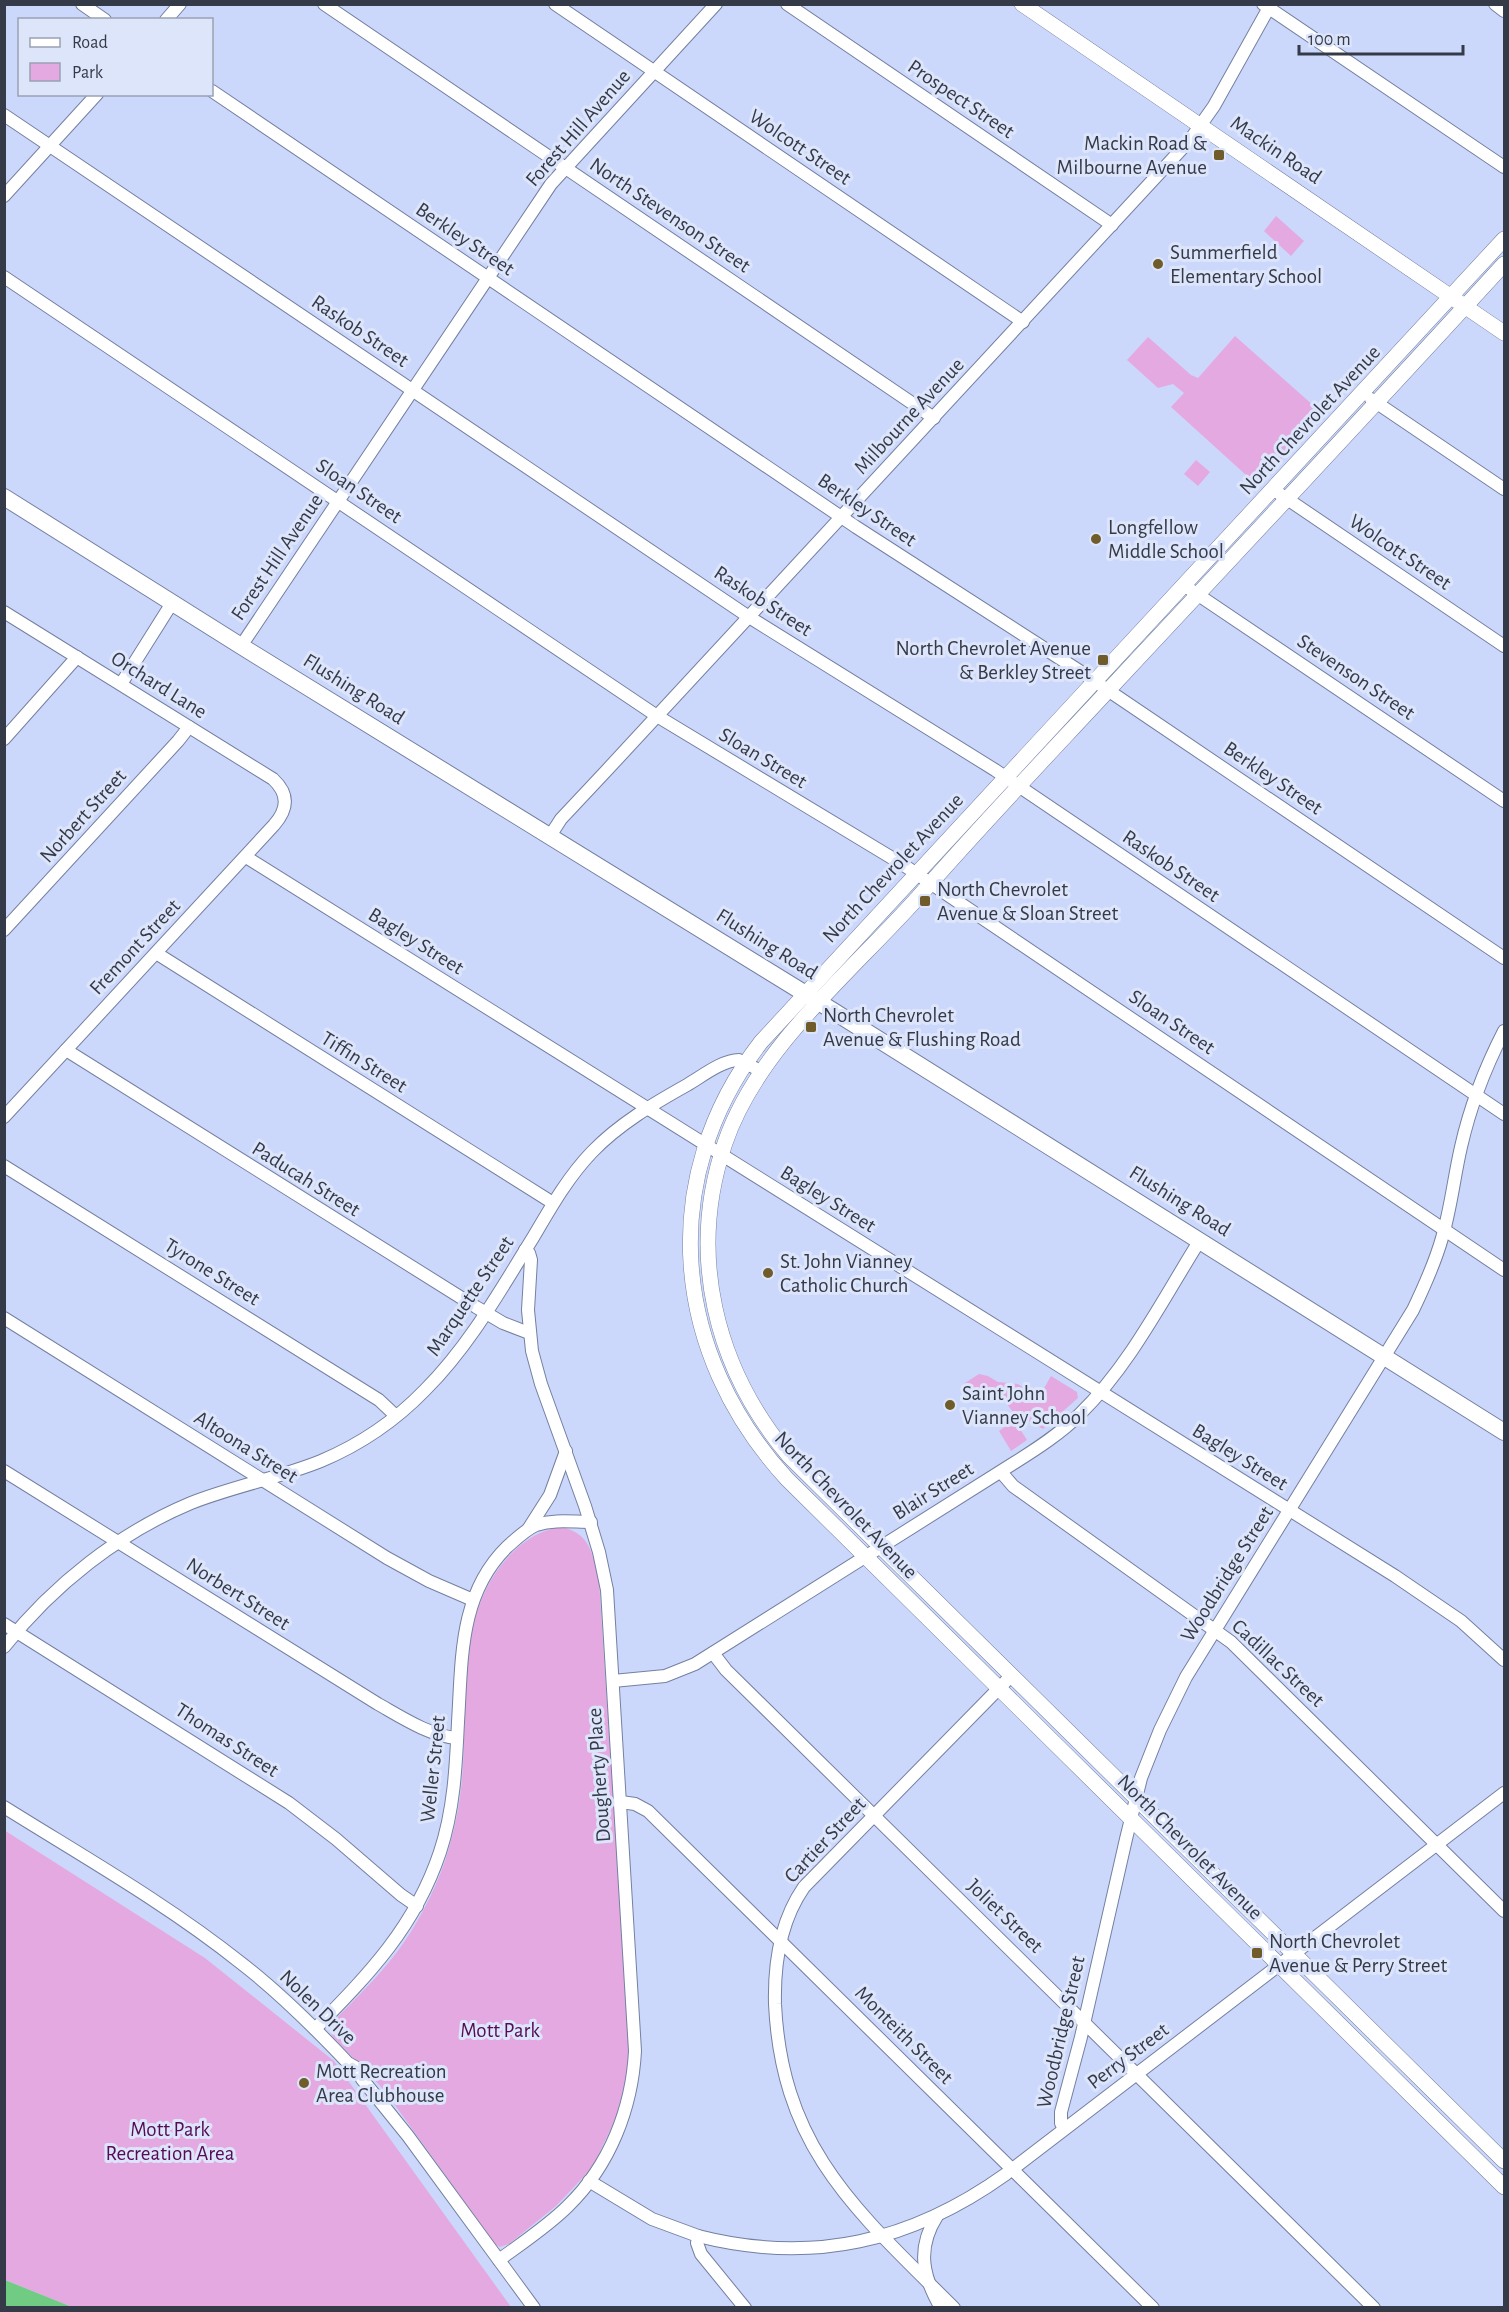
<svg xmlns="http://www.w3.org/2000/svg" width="1509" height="2312" viewBox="0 0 1509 2312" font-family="'Alegreya Sans',sans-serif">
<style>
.green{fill:#e5a9e1}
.water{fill:#70cc82}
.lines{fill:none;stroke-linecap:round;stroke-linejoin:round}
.minor-casing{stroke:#7480a0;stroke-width:14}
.tertiary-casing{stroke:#7480a0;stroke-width:16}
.secondary-casing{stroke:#7480a0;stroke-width:18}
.minor{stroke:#fff;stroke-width:12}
.tertiary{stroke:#fff;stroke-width:15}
.secondary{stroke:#fff;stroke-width:16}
.poi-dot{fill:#6f5c2a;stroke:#dde5fb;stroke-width:2}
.labels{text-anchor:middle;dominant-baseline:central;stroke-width:6;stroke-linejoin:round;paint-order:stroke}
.street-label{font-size:21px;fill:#353a48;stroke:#dde5fb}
.poi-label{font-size:21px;fill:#353a48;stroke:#dde5fb;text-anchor:start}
.park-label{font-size:21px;fill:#560c55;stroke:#dde5fb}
</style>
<rect width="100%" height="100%" fill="#cbd8fb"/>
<g class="green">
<polygon points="1276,216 1304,241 1291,256 1264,231"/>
<polygon points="1235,336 1323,414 1257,485 1171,407 1184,393 1173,384 1158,388 1127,360 1148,337 1191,375 1198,378"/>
<polygon points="1196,460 1210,472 1198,486 1184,474"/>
<polygon points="979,1374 988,1376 998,1382 1018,1384 1035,1395 1043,1390 1051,1376 1077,1392 1078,1398 1043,1429 1012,1411 998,1391 991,1391 973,1403 962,1385"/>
<polygon points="1014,1420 1027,1440 1011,1451 999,1431"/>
<path d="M 561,1527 C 591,1533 592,1554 599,1580 L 629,2046 L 626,2081 L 616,2118 L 592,2168 L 556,2206 L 509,2244 L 500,2247 L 495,2244 L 384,2090 L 333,2037 L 329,2029 L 332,2023 C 354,2000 378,1977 397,1952 C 416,1927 433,1894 444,1864 C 452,1840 458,1815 461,1789 C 471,1710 450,1613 514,1551 C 528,1538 541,1530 561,1527 Z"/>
<polygon points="4,1830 205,1958 334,2061 511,2307 72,2307 5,2280"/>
</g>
<polygon class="water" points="5,2280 72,2307 5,2307"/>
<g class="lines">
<g class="minor-casing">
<g id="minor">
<polyline points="82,4 105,20"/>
<polyline points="324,4 934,418"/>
<polyline points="555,4 1023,322"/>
<polyline points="787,4 1112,225"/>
<polyline points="1263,4 1504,167"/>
<polyline points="1495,4 1504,11"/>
<polyline points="166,20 180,4"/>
<polyline points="212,91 856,527 1081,672 1504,958"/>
<polyline points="4,115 749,617 995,770 1504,1114"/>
<polyline points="4,196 97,94"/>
<polyline points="4,277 657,716 902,864 1504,1270"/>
<polyline points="1371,399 1504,489"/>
<polyline points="1274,490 1504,646"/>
<polyline points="1185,586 1504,801"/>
<path d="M 4,612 L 273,779 C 289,794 288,809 274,825 L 4,1117"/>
<polyline points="241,646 551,184 716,4"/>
<polyline points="121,684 172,603"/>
<polyline points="4,739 77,657"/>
<polyline points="550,836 561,819 607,770 1190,140 1214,106 1271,4"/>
<polyline points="246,857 1395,1576 1461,1621 1504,1660"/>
<polyline points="4,930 178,741 189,727"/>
<polyline points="156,953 553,1203"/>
<polyline points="66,1050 476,1307 503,1323 529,1333"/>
<polyline points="4,1166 379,1400 396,1416"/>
<polyline points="4,1318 387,1558 429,1581 473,1600"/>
<path d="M 4,1471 L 378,1704 C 401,1717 430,1736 457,1738"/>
<polyline points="1001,1472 1013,1486 1231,1642 1504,1911"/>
<polyline points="529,1528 550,1495 566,1451"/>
<polyline points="4,1624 289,1803 336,1839 401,1895 417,1906"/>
<path d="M 4,1647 C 53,1585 119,1533 191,1503 C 234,1486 279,1478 321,1461 C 359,1445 396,1420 425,1390 C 470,1345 501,1289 534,1236 C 551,1207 568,1177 592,1152 C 619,1124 653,1104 687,1085 C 701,1077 722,1060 739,1060 L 755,1068"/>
<polyline points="713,1653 726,1670 1374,2308"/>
<path d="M 613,1681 L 665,1676 L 695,1664 L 1014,1463 C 1038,1448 1061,1433 1080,1414 C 1130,1365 1163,1299 1200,1240"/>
<polyline points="621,1802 635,1804 648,1811 1153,2308"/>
<path d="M 4,1807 C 84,1857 167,1904 241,1963 C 280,1993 314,2027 348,2063 L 357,2068 L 362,2079 L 408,2136 L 534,2308"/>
<path d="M 315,2029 C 369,1974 415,1927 440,1852 C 454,1810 456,1766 458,1722 C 462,1659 459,1594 507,1547 C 516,1539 525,1530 536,1525 C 555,1519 572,1522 591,1522"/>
<path d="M 1064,2129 L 1061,2123 L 1061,2112 L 1081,2037 L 1126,1839 L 1141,1778 L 1160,1730 L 1186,1677 L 1413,1310 C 1424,1287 1435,1263 1442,1238 C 1451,1208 1454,1177 1461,1147 C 1470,1107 1485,1068 1504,1031"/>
<polyline points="589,2181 652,2219 698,2236 697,2243 701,2254 745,2308"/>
<path d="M 937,2216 C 916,2249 923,2277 941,2308"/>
<path d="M 698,2236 C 812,2265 911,2242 1006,2174 L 1504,1793"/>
<path d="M 499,2260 C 522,2243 548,2226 568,2206 C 610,2165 632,2108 635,2051 L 607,1590 L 599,1552 L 585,1506 L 541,1384 L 532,1351 L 528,1310 L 531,1260 L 529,1253 L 525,1250"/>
<path d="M 954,2308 C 858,2212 782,2150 775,2004 C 774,1964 781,1920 804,1887 L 1012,1675"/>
</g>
</g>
<g class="tertiary-casing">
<g id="tertiary">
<polyline points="1022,4 1504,333"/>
<path d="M 1504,239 L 761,1042 C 655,1179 672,1354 787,1479 L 1504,2187"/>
<path d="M 1504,264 C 1376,404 1246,543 1116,682 C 1051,752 984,822 921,894 C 854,970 758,1046 725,1143 C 687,1254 715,1368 789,1456 L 1504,2161"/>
</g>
</g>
<g class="secondary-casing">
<polyline id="secondary" points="4,497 241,646 830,1009 1504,1432"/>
</g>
<use href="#minor" class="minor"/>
<use href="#tertiary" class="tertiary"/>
<use href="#secondary" class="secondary"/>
</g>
<g class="poi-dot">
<rect x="1213" y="149" width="12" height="12" rx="3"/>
<circle cx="1158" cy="264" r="6"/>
<circle cx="1096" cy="539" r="6"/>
<rect x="1097" y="654" width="12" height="12" rx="3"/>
<rect x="919" y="895" width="12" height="12" rx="3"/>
<rect x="805" y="1021" width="12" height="12" rx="3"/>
<circle cx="768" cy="1273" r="6"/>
<circle cx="950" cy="1405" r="6"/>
<rect x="1251" y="1947" width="12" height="12" rx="3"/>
<circle cx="304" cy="2083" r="6"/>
</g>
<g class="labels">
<g class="street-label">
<text transform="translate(961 99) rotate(34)">Prospect Street</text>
<text transform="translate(578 128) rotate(-49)">Forest Hill Avenue</text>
<text transform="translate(800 147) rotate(34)">Wolcott Street</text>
<text transform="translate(1276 150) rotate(34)">Mackin Road</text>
<text transform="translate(670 215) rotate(34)">North Stevenson Street</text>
<text transform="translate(465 239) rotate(34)">Berkley Street</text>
<text transform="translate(360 331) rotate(34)">Raskob Street</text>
<text transform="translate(909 416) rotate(-47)">Milbourne Avenue</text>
<text transform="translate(1310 420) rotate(-47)">North Chevrolet Avenue</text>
<text transform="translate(359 491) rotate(34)">Sloan Street</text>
<text transform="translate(867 510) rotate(34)">Berkley Street</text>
<text transform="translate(1400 552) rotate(34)">Wolcott Street</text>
<text transform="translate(277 557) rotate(-56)">Forest Hill Avenue</text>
<text transform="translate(763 601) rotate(33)">Raskob Street</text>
<text transform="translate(1356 677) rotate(34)">Stevenson Street</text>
<text transform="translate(159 685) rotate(32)">Orchard Lane</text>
<text transform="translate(354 689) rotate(32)">Flushing Road</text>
<text transform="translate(763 758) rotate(31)">Sloan Street</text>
<text transform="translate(1273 778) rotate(34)">Berkley Street</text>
<text transform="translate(83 816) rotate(-48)">Norbert Street</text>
<text transform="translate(1171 866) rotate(34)">Raskob Street</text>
<text transform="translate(893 868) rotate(-47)">North Chevrolet Avenue</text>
<text transform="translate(416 941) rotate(32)">Bagley Street</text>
<text transform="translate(767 944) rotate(32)">Flushing Road</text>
<text transform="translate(135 947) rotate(-47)">Fremont Street</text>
<text transform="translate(1172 1022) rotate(34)">Sloan Street</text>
<text transform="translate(364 1062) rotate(32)">Tiffin Street</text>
<text transform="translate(306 1179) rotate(32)">Paducah Street</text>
<text transform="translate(828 1199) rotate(32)">Bagley Street</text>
<text transform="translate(1180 1201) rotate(32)">Flushing Road</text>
<text transform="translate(212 1272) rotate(32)">Tyrone Street</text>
<text transform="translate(470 1296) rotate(-56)">Marquette Street</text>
<text transform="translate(246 1447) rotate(32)">Altoona Street</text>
<text transform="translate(1240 1457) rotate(32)">Bagley Street</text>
<text transform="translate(933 1491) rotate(-32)">Blair Street</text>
<text transform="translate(846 1505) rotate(46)">North Chevrolet Avenue</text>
<text transform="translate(1227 1574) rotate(-58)">Woodbridge Street</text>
<text transform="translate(238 1594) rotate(32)">Norbert Street</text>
<text transform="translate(1278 1663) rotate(43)">Cadillac Street</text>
<text transform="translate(227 1740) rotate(33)">Thomas Street</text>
<text transform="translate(433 1769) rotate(-84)">Weller Street</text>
<text transform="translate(599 1775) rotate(-94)">Dougherty Place</text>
<text transform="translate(825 1840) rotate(-47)">Cartier Street</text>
<text transform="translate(1190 1847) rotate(45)">North Chevrolet Avenue</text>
<text transform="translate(1005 1916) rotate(44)">Joliet Street</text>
<text transform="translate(318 2007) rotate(44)">Nolen Drive</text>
<text transform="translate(1061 2032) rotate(-77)">Woodbridge Street</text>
<text transform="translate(904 2035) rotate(45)">Monteith Street</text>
<text transform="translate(1128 2056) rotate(-37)">Perry Street</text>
</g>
<g class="poi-label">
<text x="1207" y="143" text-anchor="end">Mackin Road &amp;<tspan x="1207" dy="24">Milbourne Avenue</tspan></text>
<text x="1170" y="252">Summerfield<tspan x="1170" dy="24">Elementary School</tspan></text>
<text x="1108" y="527">Longfellow<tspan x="1108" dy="24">Middle School</tspan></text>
<text x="1091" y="648" text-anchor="end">North Chevrolet Avenue<tspan x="1091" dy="24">&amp; Berkley Street</tspan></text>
<text x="937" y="889">North Chevrolet<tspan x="937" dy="24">Avenue &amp; Sloan Street</tspan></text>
<text x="823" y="1015">North Chevrolet<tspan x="823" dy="24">Avenue &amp; Flushing Road</tspan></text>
<text x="780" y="1261">St. John Vianney<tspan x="780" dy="24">Catholic Church</tspan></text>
<text x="962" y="1393">Saint John<tspan x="962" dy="24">Vianney School</tspan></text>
<text x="1269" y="1941">North Chevrolet<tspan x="1269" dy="24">Avenue &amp; Perry Street</tspan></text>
<text x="316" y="2071">Mott Recreation<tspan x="316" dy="24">Area Clubhouse</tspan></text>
</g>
<g class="park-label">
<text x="500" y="2030">Mott Park</text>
<text x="170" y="2129">Mott Park<tspan x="170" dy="24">Recreation Area</tspan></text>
</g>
</g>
<rect width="1509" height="2312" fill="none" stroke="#353a48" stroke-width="12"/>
<rect x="18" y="18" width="195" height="78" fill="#dde5fb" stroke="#9aa1b3" stroke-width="1.5"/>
<rect x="30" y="38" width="30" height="9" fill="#ffffff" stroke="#9aa1b3" stroke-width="1.5"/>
<text x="72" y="48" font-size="18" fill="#353a48">Road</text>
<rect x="30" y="63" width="30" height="18" fill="#e5a9e1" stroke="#9aa1b3" stroke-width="1.5"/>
<text x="72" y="78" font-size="18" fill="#353a48">Park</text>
<path d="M1299 45v9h164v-9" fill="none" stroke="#353a48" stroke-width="3"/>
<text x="1308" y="45" font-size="18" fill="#353a48" stroke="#dde5fb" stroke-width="4.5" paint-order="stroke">100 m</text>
</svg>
